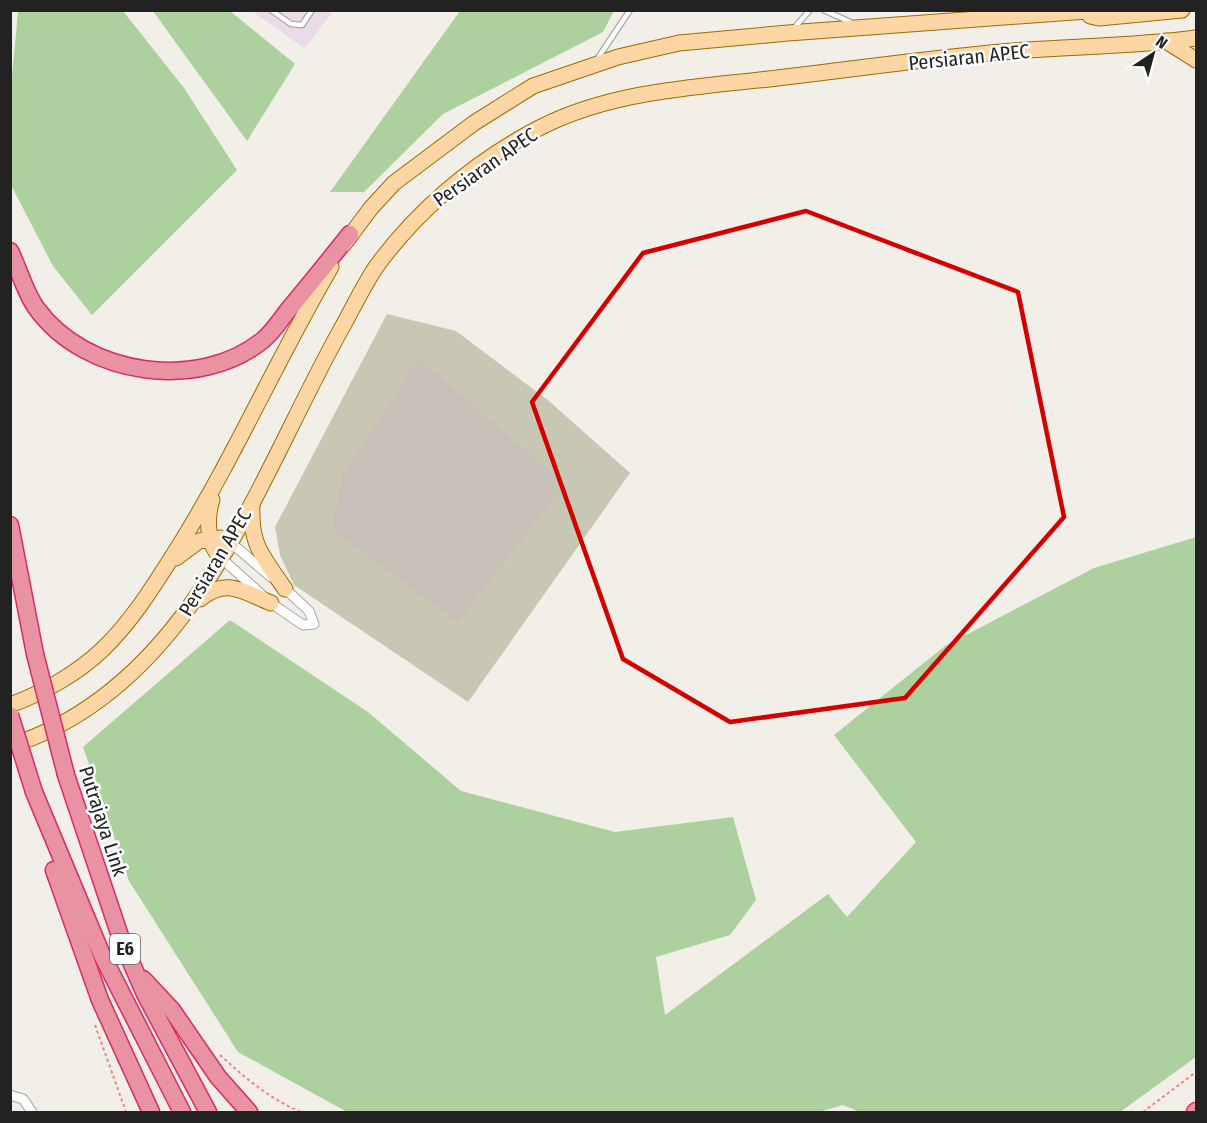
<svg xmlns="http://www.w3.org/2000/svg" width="1207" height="1123" viewBox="0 0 1207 1123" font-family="'Fira Sans Condensed',sans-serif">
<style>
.industrial{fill:#ebdbe8}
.construction{fill:#c7c7b4}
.forest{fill:#add19e}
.building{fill:#c7bfb8}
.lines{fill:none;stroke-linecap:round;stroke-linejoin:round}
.lane-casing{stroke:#a9a9a9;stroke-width:7}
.street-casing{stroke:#a9a9a9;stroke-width:11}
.primary-casing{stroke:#a06b00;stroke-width:17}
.highway-casing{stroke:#dc2a67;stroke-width:19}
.path{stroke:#fa8072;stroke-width:2;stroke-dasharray:3 3;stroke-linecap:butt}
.lane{stroke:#fff;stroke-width:4.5}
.street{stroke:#fff;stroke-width:9}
.primary{stroke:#fcd6a4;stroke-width:15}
.highway{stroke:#e892a2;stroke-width:16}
.highway-bridge-casing{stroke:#dc2a67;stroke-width:19;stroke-linecap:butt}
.highway-bridge{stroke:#e892a2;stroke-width:16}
.marked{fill:none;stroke:#d40000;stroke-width:4.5;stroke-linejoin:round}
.labels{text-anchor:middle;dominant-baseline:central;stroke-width:5;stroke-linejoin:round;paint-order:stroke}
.shield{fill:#fff;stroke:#646464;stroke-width:1.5}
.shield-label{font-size:18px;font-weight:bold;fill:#222}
.street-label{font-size:20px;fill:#222;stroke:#fff}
</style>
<rect width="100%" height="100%" fill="#f2efe9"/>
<polygon class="industrial" points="252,11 333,11 305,49"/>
<polygon class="construction" points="387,314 456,331 549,401 630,473 468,702 294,585 280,555 275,527"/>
<g class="forest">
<polygon points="18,11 123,11 184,88 237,170 92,315 53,266 11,185 10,99"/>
<polygon points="153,11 230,11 295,64 247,141"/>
<polygon points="460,11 614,11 603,32 443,114 364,192 330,192"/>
<polygon points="1196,537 1196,1057 1120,1112 860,1112 843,1105 819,1112 347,1112 238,1052 129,881 83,747 230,620 368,712 461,791 615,832 733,817 756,900 730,935 656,957 665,1015 828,894 847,917 916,842 834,735 945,646 1094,568"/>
</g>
<polygon class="building" points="418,359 565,484 458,622 332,529 343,473"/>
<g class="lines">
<g class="lane-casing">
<g id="lane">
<polyline points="271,10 291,24 302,25 312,10"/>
<polyline points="824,10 852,23"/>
<polyline points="795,27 810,10"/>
<polyline points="598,58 630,10"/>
</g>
</g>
<g class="street-casing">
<g id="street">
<polyline points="230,542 271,577"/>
<polyline points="221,558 271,603 303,625 314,624 309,611 282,586"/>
<polyline points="10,1095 23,1099 32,1112"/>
</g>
</g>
<g class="primary-casing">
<g id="primary">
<polyline points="1090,16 1099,18 1182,10"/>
<polyline points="1166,41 1196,60"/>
<polyline points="344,244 371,208 394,183 474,123 533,86 618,57 679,43 788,33 1101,10"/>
<path d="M 212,500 C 206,518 207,544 221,558"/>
<path d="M 252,503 C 250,546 262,555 285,589"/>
<polyline points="176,558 199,541 221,538"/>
<path d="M 200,599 C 227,577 243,592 271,603"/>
<path d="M 10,705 C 43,693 78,673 103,649 C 134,619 156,582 179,546 C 235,456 277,359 331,267"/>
<path d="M 10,746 C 192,687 255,485 339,333 C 351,312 362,288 376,267 C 415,213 469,167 528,134 C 601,92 687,88 769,79 C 846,70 923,59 1001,52 C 1066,46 1132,47 1196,38"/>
</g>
</g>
<g class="highway-casing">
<g id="highway">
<path d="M 10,251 C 19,269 25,293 37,309 C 86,376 199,392 263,340 C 273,332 281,319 289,309 C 310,284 330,259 350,234"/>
<polyline points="10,525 35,654"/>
<polyline points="66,775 121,939 145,994 208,1112"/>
<polyline points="34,792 102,955 182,1112"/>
<polyline points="54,870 100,1000 151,1112"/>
<polyline points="143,979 172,1010 218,1077 249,1112"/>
<polyline points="1195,1112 1196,1111"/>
</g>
</g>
<g class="path">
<polyline points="95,1025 126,1112"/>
<path d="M 220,1055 C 245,1078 270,1099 301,1112"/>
<polyline points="1143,1112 1196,1072"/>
</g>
<use href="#lane" class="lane"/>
<use href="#street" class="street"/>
<use href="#primary" class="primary"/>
<use href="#highway" class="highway"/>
<g class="highway-bridge-casing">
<g id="highway-bridge">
<polyline points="35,654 66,775"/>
<polyline points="10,715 34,792"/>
</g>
</g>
<use href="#highway-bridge" class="highway-bridge"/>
</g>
<path class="marked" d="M 806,211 L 1018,292 L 1064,517 L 905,698 L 730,722 L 623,659 L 532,402 L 643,253 Z"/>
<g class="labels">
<rect class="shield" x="110" y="934" width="30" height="30" rx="4.5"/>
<g class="shield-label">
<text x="125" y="949">E6</text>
</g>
<g class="street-label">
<text transform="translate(969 57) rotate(-6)">Persiaran APEC</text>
<text transform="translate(485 167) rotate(-35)">Persiaran APEC</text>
<text transform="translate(215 562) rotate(-59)">Persiaran APEC</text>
<text transform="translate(103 821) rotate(72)">Putrajaya Link</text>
</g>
</g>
<rect width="1207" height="1123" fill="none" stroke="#222222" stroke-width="24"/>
<g transform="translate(1153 54) rotate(36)" stroke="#ffffff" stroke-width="4.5" paint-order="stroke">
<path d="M0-4.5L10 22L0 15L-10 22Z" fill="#222222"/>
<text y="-9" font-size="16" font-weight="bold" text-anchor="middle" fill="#222222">N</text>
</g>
</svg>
